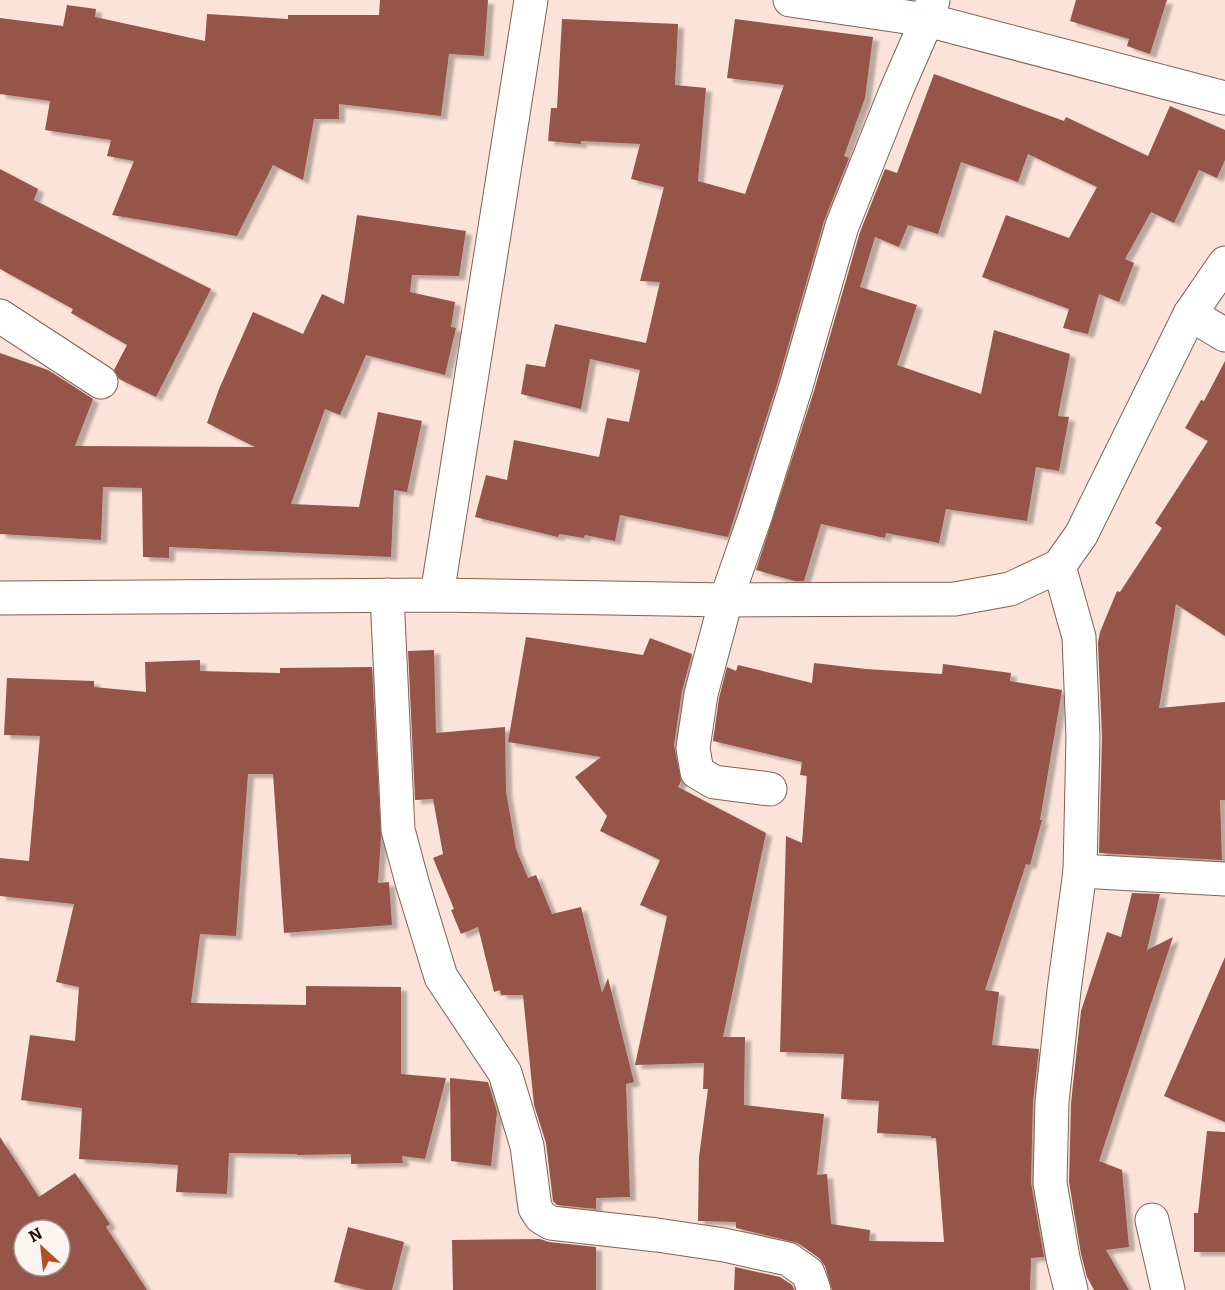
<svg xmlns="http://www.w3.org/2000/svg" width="1225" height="1290" viewBox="0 0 1225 1290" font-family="Bitter,serif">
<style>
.building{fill:#955549;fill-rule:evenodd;filter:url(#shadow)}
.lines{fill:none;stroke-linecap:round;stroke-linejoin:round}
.street-casing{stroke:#836153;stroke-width:35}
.secondary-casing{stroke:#836153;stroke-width:35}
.street{stroke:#fff;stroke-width:33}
.secondary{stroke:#fff;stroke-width:33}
</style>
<defs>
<filter id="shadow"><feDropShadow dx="6" dy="4" stdDeviation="1.5" flood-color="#0004"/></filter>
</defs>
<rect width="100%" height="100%" fill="#fbe3d9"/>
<g class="building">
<polygon points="380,0 488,0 484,56 449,54 441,116 339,104 339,119 314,119 303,180 273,165 237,236 112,215 134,161 107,156 111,140 45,130 50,101 0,94 0,18 63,26 67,5 96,9 95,17 205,41 207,14 288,19 288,15 379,15"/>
<polygon points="1076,0 1167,0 1150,54 1127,46 1129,39 1070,21"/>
<polygon points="562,19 678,24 675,85 706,88 698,181 745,194 784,85 727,78 735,19 873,37 865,98 844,156 849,158 824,221 778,381 728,537 620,515 615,541 585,535 584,538 559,534 558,537 475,517 486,475 507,480 514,440 599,457 607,418 629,422 640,370 590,359 581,409 521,394 526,364 545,367 555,324 646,343 660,282 640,281 664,187 631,179 640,144 581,141 581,144 548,141 551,108 557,108"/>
<polygon points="934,74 1064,121 1066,117 1148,156 1170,106 1225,130 1225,160 1217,178 1199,170 1174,223 1151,212 1125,259 1134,263 1119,302 1099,294 1088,334 1063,328 1069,309 982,277 1006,215 1069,238 1097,187 1028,154 1018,182 961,162 938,234 908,225 899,247 875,237 860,287 917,305 897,365 981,394 994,330 1070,354 1058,416 1069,417 1059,471 1036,467 1027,521 946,509 939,543 886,533 885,538 821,524 804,581 795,581 756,570 814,391 860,232 885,169 897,173"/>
<polygon points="0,169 38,189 34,200 211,289 156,397 119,379 114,370 127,345 71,313 73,309 0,269"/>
<polygon points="357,215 466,231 459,276 412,275 410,292 455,302 451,327 456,328 445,375 366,355 340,415 325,409 291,504 359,507 378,412 422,421 407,492 394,490 391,557 169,547 169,558 143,557 142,488 103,487 101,540 0,534 0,353 48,370 93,399 75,446 255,447 207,423 219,389 253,312 303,334 322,294 344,304"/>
<polygon points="1225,361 1225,636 1176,604 1159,708 1225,702 1225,800 1220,800 1222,860 1099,853 1102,737 1098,643 1100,632 1117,591 1120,592 1162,528 1155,523 1208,441 1185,428 1201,400 1204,401"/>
<polygon points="526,637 643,655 650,638 692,654 682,691 674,745 681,781 678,787 766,833 723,1037 745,1037 744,1105 824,1114 817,1175 827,1174 831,1224 870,1230 869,1241 944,1242 936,1138 931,1138 931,1136 877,1133 879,1101 841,1099 844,1054 780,1052 786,836 802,843 807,776 800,775 802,762 713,741 719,698 727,667 736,671 738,665 812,683 814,663 866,669 942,674 943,664 1011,673 1010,681 1062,690 1040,820 1042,820 1030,865 1026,864 985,990 999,992 992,1045 1039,1049 1033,1101 1031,1183 1044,1257 1031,1258 1030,1290 832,1290 825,1266 819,1258 798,1243 736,1228 736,1222 698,1221 699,1157 708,1089 703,1089 704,1063 635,1065 667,916 640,905 660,860 600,831 607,816 575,777 601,757 508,742"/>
<polygon points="434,650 436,733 505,727 506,791 516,849 528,878 536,875 552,914 581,907 602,993 608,978 634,1082 626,1084 630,1197 596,1198 596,1209 557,1205 553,1201 546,1143 534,1105 523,995 501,995 500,990 494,992 478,927 461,934 451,910 454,909 433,858 443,854 433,799 415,800 408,651"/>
<polygon points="200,660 200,671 280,673 280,668 372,667 381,837 378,883 389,882 392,925 284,933 273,774 248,774 236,936 200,934 191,1003 306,1005 306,986 401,987 401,1074 446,1078 425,1159 402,1156 403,1163 351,1164 351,1154 297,1155 297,1154 229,1153 227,1194 176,1192 178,1165 79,1159 82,1108 21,1100 30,1035 75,1041 79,987 56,982 74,904 0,896 0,858 29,861 40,736 4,735 7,678 94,681 94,687 146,692 145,662"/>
<polygon points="1132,893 1160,894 1147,950 1173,937 1099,1161 1122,1170 1129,1247 1106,1250 1129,1290 1094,1290 1087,1277 1081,1254 1069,1182 1071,1103 1081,1011 1107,932 1121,937"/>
<polygon points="1225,957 1225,1122 1164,1096"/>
<polygon points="450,1078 488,1082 497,1112 491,1166 451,1161"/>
<polygon points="1207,1131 1225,1132 1225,1252 1194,1252 1194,1213 1198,1213"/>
<path d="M 0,1137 L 39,1197 L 75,1173 L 110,1224 L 106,1227 L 147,1290 L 0,1290 ZM 24,1230 L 60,1230 L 60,1266 L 24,1266 Z"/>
<polygon points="348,1227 404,1242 392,1290 366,1290 334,1282"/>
<polygon points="540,1239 549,1242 596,1247 596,1290 453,1290 452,1240"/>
<polygon points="735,1267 780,1277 792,1285 794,1290 734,1290"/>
</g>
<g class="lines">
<g class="street-casing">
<g id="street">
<polyline points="790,0 927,20 1225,98"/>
<polyline points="1190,314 1225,335"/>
<polyline points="0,316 101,382"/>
<polyline points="1059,566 1079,637 1083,737 1080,871 1064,990 1052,1102 1050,1183 1063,1258 1071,1290"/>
<polyline points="387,595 398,830 412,882 441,977 505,1073 527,1146 535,1208 541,1217 551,1223 657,1235 724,1245 788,1259 808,1273 814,1290"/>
<polyline points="437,595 531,0"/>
<polyline points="770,789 714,782 697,772 693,748 701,694 726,600 756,514 796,386 842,226 896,91 927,20 933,0"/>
<polyline points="1080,871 1225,879"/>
<polyline points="1152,1220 1168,1290"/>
</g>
</g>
<g class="secondary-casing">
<polyline id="secondary" points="0,598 437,595 726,600 955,599 1010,589 1059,566 1081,535 1190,314 1225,263"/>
</g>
<use href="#street" class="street"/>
<use href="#secondary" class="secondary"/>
</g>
<g transform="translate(42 1248) rotate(333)"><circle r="28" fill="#fcf4f0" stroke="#a19793" stroke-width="1.5"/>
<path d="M0-4.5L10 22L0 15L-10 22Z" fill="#b54f23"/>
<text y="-9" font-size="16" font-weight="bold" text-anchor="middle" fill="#190c07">N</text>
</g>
</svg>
